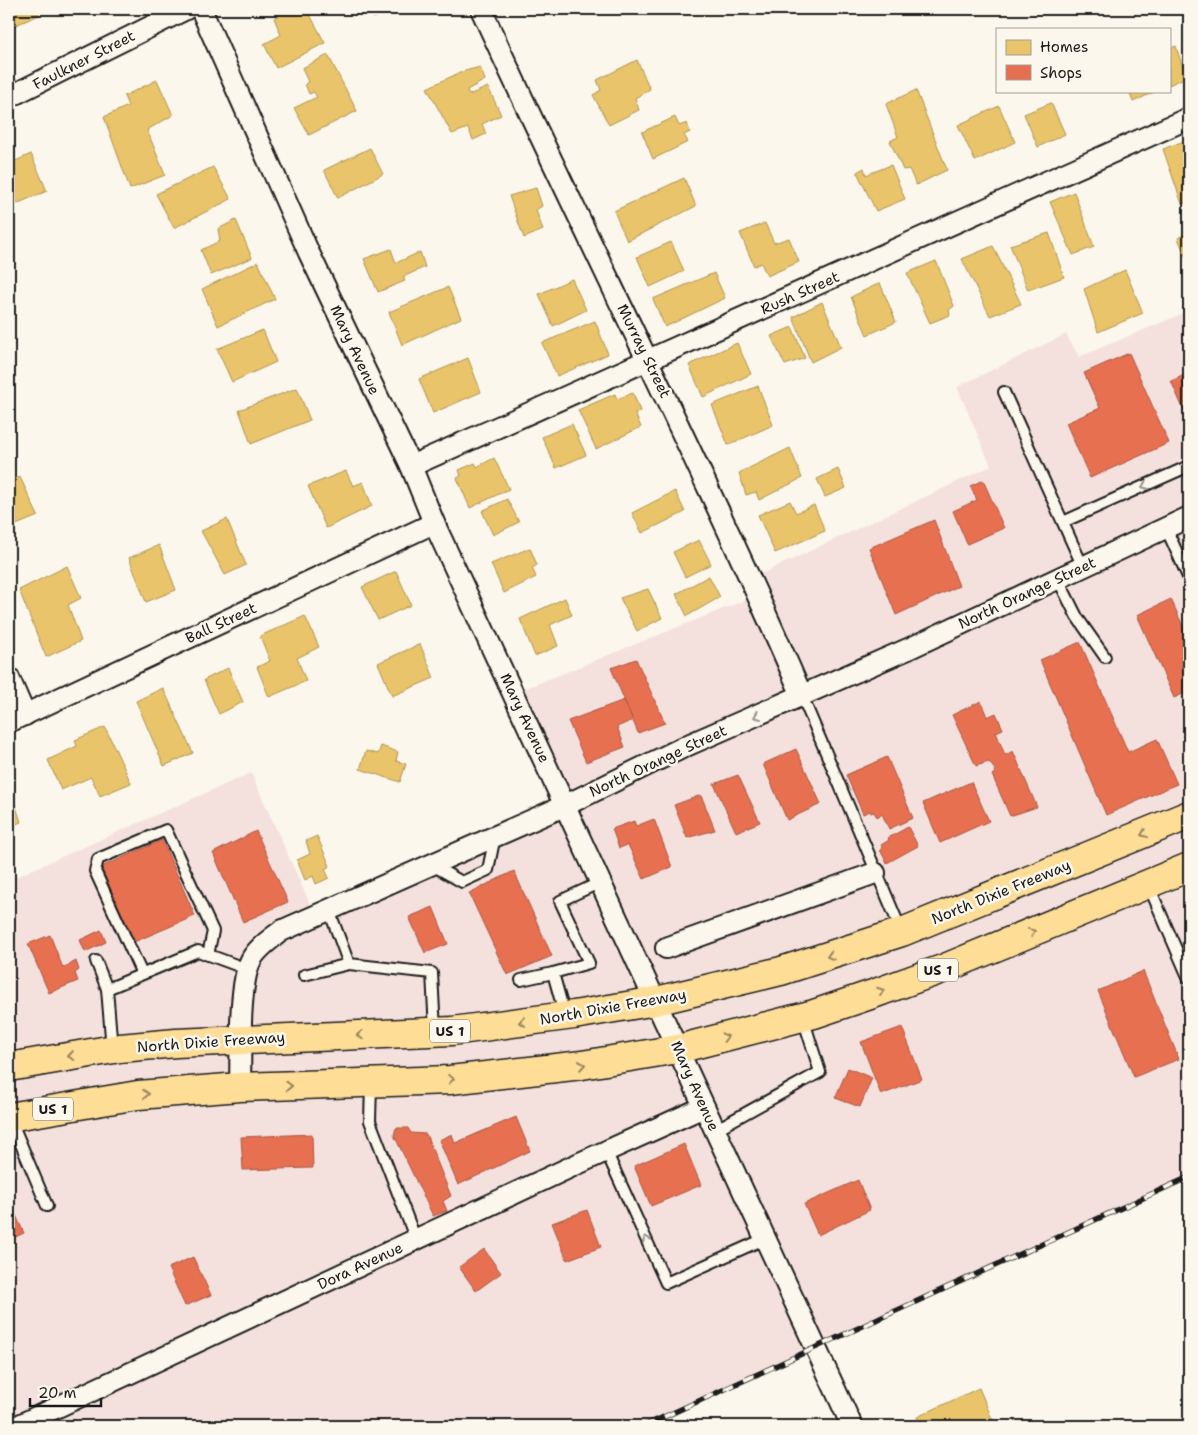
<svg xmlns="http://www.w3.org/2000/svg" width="1198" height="1435" viewBox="0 0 1198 1435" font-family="'Shantell Sans',sans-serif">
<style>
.built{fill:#f4e1de}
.homes{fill:#e9c46a;stroke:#ac9253}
.shops{fill:#e76f51;stroke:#aa5641}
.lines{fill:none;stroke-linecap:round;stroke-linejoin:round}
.lane-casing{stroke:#1c1c1c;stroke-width:14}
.street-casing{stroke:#1c1c1c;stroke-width:24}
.primary-casing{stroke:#1c1c1c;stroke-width:31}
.lane{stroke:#fbf7ec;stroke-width:10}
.street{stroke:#fbf7ec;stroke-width:20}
.primary{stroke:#fedd96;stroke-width:28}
.rail-casing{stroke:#1c1c1c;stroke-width:5.5}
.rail{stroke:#fbf7ec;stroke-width:4;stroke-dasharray:11;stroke-linecap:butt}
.oneway{stroke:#97948e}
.oneway2{stroke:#98865f}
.labels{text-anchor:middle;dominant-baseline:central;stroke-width:5;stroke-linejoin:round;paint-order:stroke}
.shield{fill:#fbf7ec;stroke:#5f5e5a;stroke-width:1}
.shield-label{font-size:14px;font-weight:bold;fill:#1c1c1c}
.street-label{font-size:15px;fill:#1c1c1c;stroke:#fbf7ec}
</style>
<rect width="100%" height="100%" fill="#fbf7ec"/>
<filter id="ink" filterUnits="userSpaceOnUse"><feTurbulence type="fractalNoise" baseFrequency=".02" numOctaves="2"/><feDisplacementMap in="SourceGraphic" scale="10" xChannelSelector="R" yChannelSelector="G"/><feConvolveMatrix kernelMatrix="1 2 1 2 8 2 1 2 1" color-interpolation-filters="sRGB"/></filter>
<g filter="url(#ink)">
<polygon class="built" points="1184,313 1189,323 1189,1177 643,1426 9,1426 9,880 251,773 315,915 565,805 514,693 758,595 750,579 991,466 957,387 1066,334 1079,357"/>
<g class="homes">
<polygon points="9,9 37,9 39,15 9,28"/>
<polygon points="275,9 307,9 325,43 276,68 264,44 281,35 274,18 279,16"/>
<polygon points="369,9 392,9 374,18"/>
<polygon points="1176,46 1186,77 1169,85 1169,49"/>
<polygon points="328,55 357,111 309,135 294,108 317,97 314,92 309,94 305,84 308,82 302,68"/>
<polygon points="637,60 650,89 635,98 639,110 609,125 593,95 601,90 597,80"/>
<polygon points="480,67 485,80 467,90 469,95 488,87 501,115 482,124 486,134 473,140 468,128 452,134 427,88 461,72"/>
<polygon points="157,80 173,115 147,130 165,175 130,189 104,117 128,106 124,96"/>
<polygon points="916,90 947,170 916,185 909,169 903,170 890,141 898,137 886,104"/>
<polygon points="1129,91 1156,91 1133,102"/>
<polygon points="1051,103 1065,134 1038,147 1024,114"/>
<polygon points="999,106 1015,142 975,161 958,125"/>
<polygon points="675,117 679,126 687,123 690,132 684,135 688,142 653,159 642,132"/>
<polygon points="1189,139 1189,202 1182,204 1163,149"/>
<polygon points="370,148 383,174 338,198 324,170"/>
<polygon points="31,154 47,191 9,207 9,164"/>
<polygon points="891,165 905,199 876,211 857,172 864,168 866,175"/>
<polygon points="213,167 231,199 174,228 156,194"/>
<polygon points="684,178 696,206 627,241 614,211"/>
<polygon points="536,188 542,206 536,210 543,230 524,238 509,196"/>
<polygon points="1074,192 1094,247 1073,255 1050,202"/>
<polygon points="236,220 252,258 211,275 201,250 220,241 218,229"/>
<polygon points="765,223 774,243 789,238 799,262 767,276 761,263 754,266 740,233"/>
<polygon points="1189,232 1189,265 1178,238"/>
<polygon points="1049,233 1064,277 1028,290 1010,245"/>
<polygon points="671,242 684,271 650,287 637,257"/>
<polygon points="993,246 1021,304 990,316 962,259"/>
<polygon points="391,249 396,263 420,252 425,267 403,277 405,281 378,292 364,259"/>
<polygon points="936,261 954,306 949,310 950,315 930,323 907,273"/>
<polygon points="258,262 275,299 218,326 202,289"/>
<polygon points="1125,270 1143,313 1098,332 1084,289"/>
<polygon points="714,273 725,298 665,327 653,299"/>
<polygon points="572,279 586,310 553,326 539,294"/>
<polygon points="880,283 896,322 867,335 851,297"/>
<polygon points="448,287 461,318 402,345 389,312"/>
<polygon points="822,302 841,347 811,362 793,317"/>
<polygon points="595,321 608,354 557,376 542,343"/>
<polygon points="792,327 805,358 785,365 771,336"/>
<polygon points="263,330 276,362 232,382 217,349"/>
<polygon points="737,343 751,374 703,397 689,365"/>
<polygon points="468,358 481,392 433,413 419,379"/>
<polygon points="758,386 773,425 728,445 712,405"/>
<polygon points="297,388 310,420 251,444 239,410"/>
<polygon points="633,393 640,411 635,414 641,427 596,449 578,410 615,394 617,399"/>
<polygon points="572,424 586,455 556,468 542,437"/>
<polygon points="790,448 802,478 759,500 756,492 746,495 739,473"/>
<polygon points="9,452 14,467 9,469"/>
<polygon points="494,458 509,489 470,508 457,478 461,476 459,470 475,463 477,467"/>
<polygon points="838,469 846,488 825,497 817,479"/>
<polygon points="346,471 353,486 363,482 372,506 326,528 308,486"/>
<polygon points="20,477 38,516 9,528 9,482"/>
<polygon points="675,491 685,512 642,533 632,513"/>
<polygon points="507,499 519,522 493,535 482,511"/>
<polygon points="790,501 796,513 814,505 825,531 775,553 758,515"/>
<polygon points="227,519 246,565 225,575 201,531"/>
<polygon points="699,540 711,564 685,577 673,552"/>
<polygon points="159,545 176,590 146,602 129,558"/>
<polygon points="530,548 537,565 532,568 536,577 504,593 491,564"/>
<polygon points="67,566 81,598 68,605 81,641 46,657 19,590"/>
<polygon points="396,571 411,605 378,620 362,587"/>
<polygon points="709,576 720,597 687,616 676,594"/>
<polygon points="648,589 662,618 637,631 620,598"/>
<polygon points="565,598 572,615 550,625 558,646 535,656 520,619"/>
<polygon points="305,616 319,647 297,658 306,681 269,697 257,667 270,661 260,636"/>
<polygon points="420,644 434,678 392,696 378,663"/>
<polygon points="228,668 243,702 219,714 204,680"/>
<polygon points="163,688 193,753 164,766 136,701"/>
<polygon points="105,727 131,783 100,796 91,777 61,790 48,760 77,746 75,740"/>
<polygon points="381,746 398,752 396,761 406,764 400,782 360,769 366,751 378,754"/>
<polygon points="14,801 21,822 9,827 9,803"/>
<polygon points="317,836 330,866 325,869 329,878 316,884 313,876 305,880 297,860 310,854 306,841"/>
<polygon points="979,1388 993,1421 982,1426 921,1426 917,1417"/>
</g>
<g class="shops">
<polygon points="1129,353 1169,443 1090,478 1066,423 1100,408 1084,373"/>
<polygon points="1189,373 1189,422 1171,381"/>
<polygon points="983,480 1004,528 967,544 953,511 977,500 970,486"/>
<polygon points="934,520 959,586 896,615 869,548"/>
<polygon points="1171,599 1189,640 1189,691 1174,698 1137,615"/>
<polygon points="1080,642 1128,752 1157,739 1177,784 1106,815 1040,660"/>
<polygon points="636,659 665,723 638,733 611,668"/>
<polygon points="624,700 633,720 617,727 625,747 586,762 568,721"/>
<polygon points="981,701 987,717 996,713 1003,729 996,732 1005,755 1013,751 1037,807 1010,816 992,775 996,771 989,762 976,766 952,715"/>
<polygon points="796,749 821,804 787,820 763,764"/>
<polygon points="887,757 913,818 889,829 882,814 877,817 874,812 871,813 870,811 863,814 846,775"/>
<polygon points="738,775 760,822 736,832 714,784"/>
<polygon points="971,782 989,821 940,843 923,803"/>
<polygon points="701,795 715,830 687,838 674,805"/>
<polygon points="654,819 672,867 644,879 628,845 619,848 612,829 634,821 636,826"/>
<polygon points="908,827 918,846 887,863 880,850 883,848 881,845 889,840 888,838"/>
<polygon points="256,831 288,902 243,922 213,853"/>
<polygon points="162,840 195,916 134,942 101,867"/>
<polygon points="514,871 552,956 507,975 469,893"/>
<polygon points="433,907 448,944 425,953 409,917"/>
<polygon points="101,930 106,942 85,952 80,940"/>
<polygon points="50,935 63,968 76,961 79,970 75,973 78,981 49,993 28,944"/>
<polygon points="1143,971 1179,1059 1134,1077 1098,991"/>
<polygon points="902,1027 922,1079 881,1095 861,1042"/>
<polygon points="848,1068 872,1078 860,1107 835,1098"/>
<polygon points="516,1117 530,1151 458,1185 439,1140 452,1134 455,1143"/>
<polygon points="396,1128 408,1128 411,1133 426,1134 451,1196 443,1201 447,1211 433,1216 394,1135"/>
<polygon points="312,1134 313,1168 243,1170 241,1137"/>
<polygon points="684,1144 701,1185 651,1206 634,1166"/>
<polygon points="858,1180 870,1210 818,1235 804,1204"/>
<polygon points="9,1200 24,1233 9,1240"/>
<polygon points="587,1210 601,1247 567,1260 552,1223"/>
<polygon points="484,1249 501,1273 476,1291 459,1267"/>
<polygon points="193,1257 211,1295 185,1306 168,1268"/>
</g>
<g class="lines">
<g class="lane-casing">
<g id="lane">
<polyline points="1004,392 1083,567"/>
<polyline points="1063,522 1189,466"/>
<polyline points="1166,528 1189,579"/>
<polyline points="1058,579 1077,617 1105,657"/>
<polyline points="802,696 901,930"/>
<polyline points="432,865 462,882 488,870 495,836"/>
<polyline points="1148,884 1189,979"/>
<polyline points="96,961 107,989"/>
<polyline points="349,964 432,973 435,1031"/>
<polyline points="142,974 95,871 98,859 166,830 213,931 208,955"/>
<polyline points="304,975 349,964 329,910"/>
<polyline points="521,980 553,973"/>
<polyline points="565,1016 553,973 589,963 560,901 601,882"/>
<polyline points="112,1049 107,989 198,951 247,969"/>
<polyline points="371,1084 370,1121 416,1240"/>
<polyline points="10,1118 47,1206"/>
<polyline points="715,1130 820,1072 803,1018"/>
<polyline points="606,1151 666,1283 764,1239"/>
</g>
</g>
<g class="street-casing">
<g id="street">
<polyline points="201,9 309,253 411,466 434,523 852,1426"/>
<path d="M 481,9 C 586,239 702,464 802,696"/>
<polyline points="9,97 186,9"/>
<polyline points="411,466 1189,118"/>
<polyline points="9,678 25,715"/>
<polyline points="9,722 434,523"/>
<polyline points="666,948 875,873"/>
<path d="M 240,1087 C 241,1057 238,985 251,960 C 257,948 271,939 281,931 L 566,805 L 688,745 L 908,649 L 1189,517"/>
<polyline points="17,1426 573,1166 704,1107"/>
</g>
</g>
<g class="primary-casing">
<g id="primary">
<polyline points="9,1067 120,1048 176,1043 452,1031 574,1015 656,1001 781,971 902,932 1189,815"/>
<polyline points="9,1117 138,1095 240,1087 450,1080 582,1065 678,1049 814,1014 873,994 945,968 1189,867"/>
</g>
</g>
<use href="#lane" class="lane"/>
<use href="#street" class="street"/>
<use href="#primary" class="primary"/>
<g class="rail-casing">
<polyline id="rail" points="644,1426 1189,1177"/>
</g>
<use href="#rail" class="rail"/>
</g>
<defs><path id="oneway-chevron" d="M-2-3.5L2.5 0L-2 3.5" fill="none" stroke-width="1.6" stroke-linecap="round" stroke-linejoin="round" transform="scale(1.25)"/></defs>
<g class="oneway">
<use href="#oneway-chevron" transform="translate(1145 486) rotate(156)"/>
<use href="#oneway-chevron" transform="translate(757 716) rotate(157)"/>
<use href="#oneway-chevron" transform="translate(646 1239) rotate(-114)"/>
</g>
<g class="oneway2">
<use href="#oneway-chevron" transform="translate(1144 834) rotate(158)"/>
<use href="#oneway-chevron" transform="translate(1032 932) rotate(-22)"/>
<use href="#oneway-chevron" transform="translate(830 956) rotate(163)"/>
<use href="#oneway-chevron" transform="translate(881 991) rotate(-20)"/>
<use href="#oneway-chevron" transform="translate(522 1022) rotate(172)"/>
<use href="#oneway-chevron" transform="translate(360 1035) rotate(178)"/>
<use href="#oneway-chevron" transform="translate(725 1037) rotate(-14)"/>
<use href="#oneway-chevron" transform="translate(71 1056) rotate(172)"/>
<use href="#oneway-chevron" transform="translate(582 1065) rotate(-8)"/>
<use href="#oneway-chevron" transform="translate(451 1079) rotate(-5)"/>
<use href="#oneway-chevron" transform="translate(289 1086) rotate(-2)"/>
<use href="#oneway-chevron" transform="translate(146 1094) rotate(-5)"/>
</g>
</g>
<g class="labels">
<g class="shield">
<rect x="918" y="958.5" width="40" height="23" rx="4"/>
<rect x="430" y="1019.5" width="40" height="23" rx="4"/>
<rect x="33" y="1097.5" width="40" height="23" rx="4"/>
</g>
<g class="shield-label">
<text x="938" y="970">US 1</text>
<text x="450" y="1031">US 1</text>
<text x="53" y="1109">US 1</text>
</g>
<g class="street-label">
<text transform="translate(84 60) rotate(-27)">Faulkner Street</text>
<text transform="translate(800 293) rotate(-24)">Rush Street</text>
<text transform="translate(355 350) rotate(65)">Mary Avenue</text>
<text transform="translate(644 351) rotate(64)">Murray Street</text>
<text transform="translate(1027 593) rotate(-25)">North Orange Street</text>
<text transform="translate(221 623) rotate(-25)">Ball Street</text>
<text transform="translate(525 718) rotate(65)">Mary Avenue</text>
<text transform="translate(658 761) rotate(-25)">North Orange Street</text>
<text transform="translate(1001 892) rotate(-22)">North Dixie Freeway</text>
<text transform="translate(613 1007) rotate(-10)">North Dixie Freeway</text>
<text transform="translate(211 1042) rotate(-4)">North Dixie Freeway</text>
<text transform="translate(695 1086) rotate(66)">Mary Avenue</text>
<text transform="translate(360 1266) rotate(-25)">Dora Avenue</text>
</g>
</g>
<rect width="1198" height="1435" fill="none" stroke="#fbf7ec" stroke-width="30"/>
<rect x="15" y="15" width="1168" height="1405" fill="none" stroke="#1c1c1c" stroke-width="2" filter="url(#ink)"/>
<rect x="996" y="28" width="175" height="65" fill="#fbf7ec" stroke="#a29f99"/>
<rect x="1006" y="40" width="25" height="15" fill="#e9c46a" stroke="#a29f99"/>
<text x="1040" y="52" font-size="15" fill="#1c1c1c">Homes</text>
<rect x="1006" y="65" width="25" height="15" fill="#e76f51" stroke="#a29f99"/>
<text x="1040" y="78" font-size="15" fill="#1c1c1c">Shops</text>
<path d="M30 1398v8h71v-8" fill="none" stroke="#1c1c1c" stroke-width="2.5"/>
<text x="38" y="1398" font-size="15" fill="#1c1c1c" stroke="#fbf7ec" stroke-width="4" paint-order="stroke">20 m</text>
</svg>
